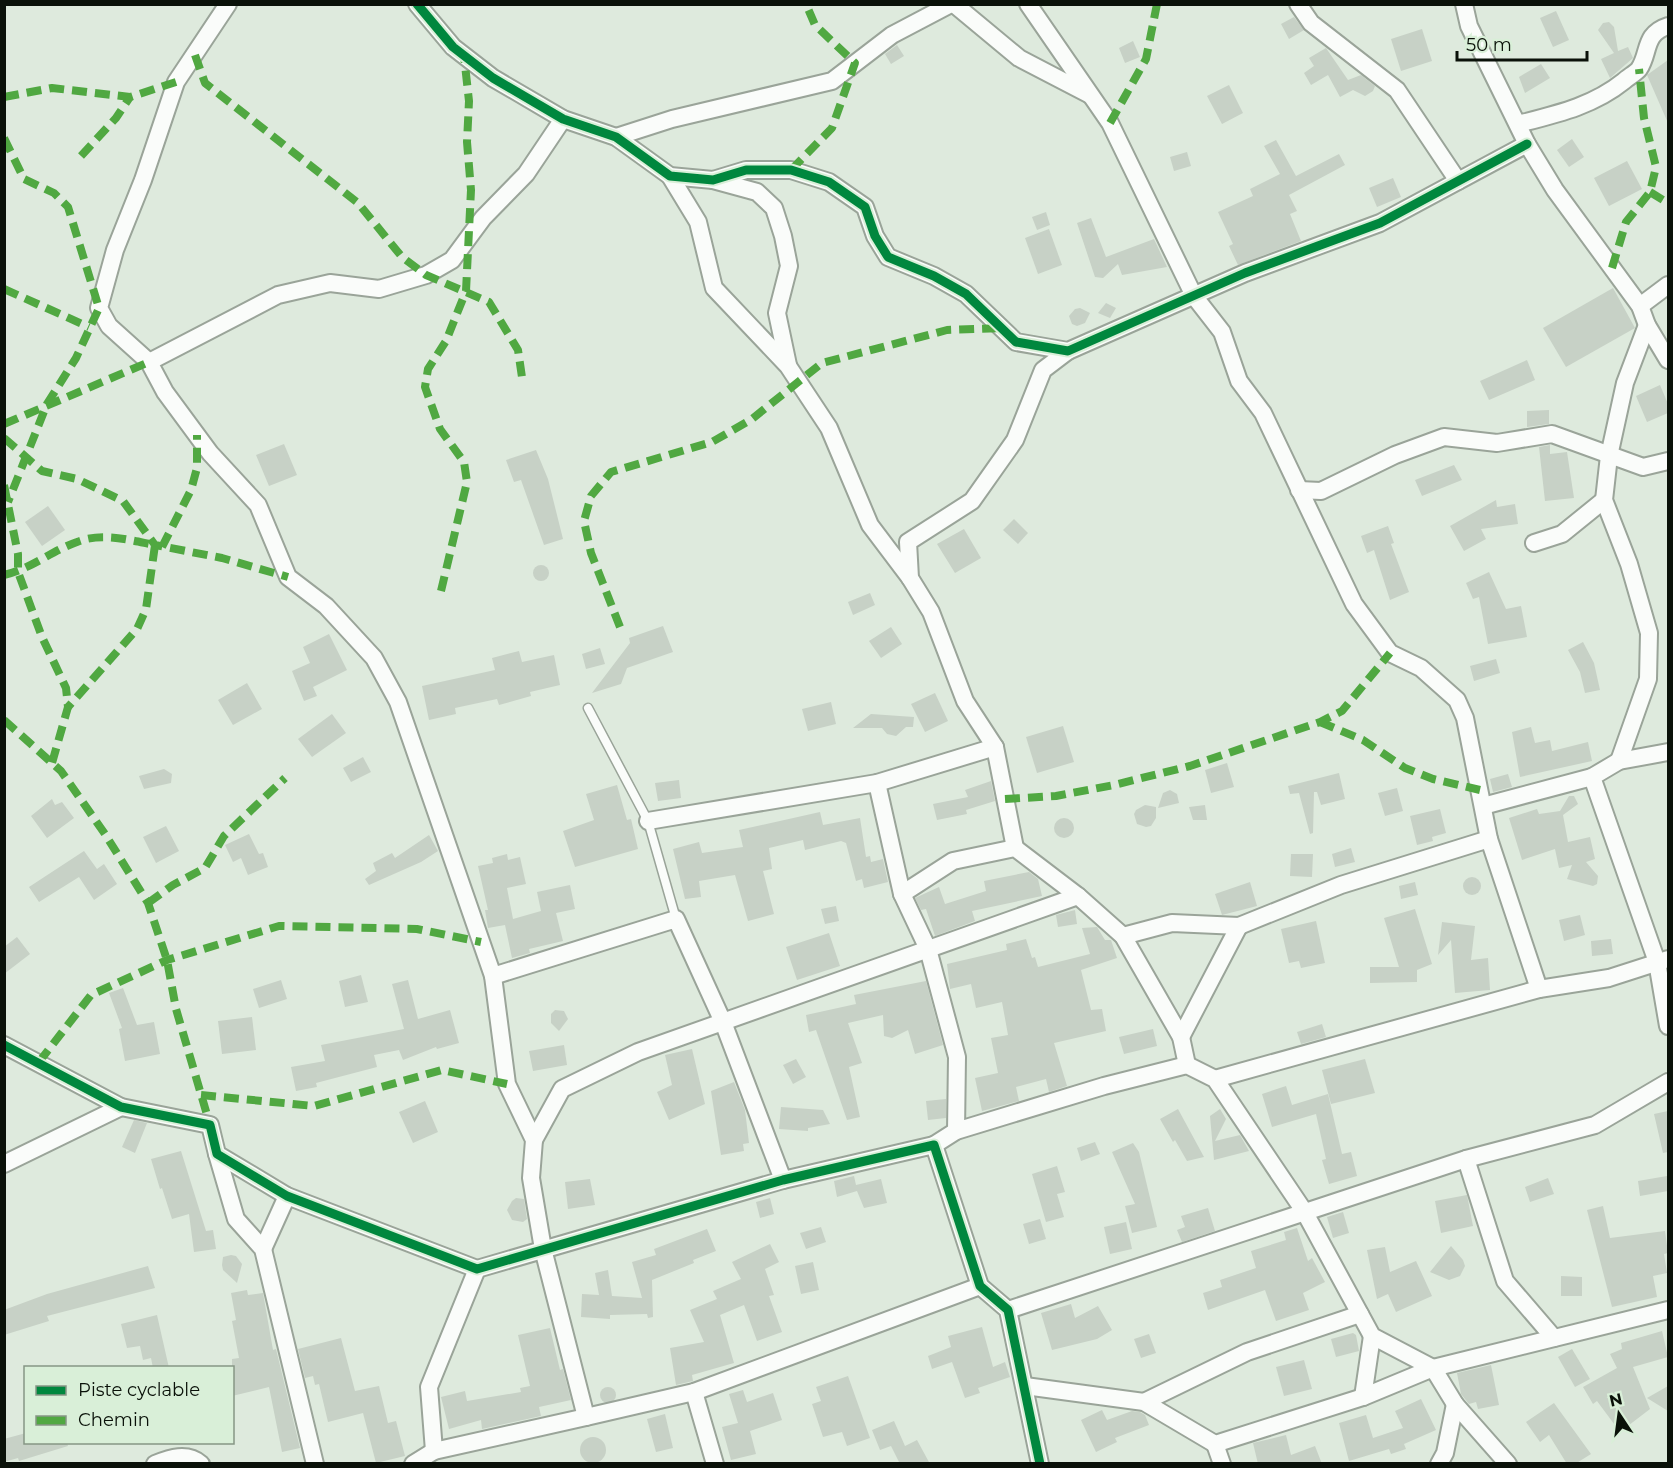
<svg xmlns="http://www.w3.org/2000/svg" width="1673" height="1468" viewBox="0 0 1673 1468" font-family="Montserrat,sans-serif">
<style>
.building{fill:#c7d1c6}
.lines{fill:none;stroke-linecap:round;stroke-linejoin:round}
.lane-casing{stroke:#9aa499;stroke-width:11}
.street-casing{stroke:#9aa499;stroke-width:20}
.lane{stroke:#fafcfa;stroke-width:8}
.street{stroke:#fafcfa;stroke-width:16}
.quiet{stroke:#50a841;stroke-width:8;stroke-dasharray:15 8;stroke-linecap:butt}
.cycleway-casing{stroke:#d9efd8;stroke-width:13}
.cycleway{stroke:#00873e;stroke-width:9}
</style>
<rect width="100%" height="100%" fill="#deeadd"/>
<g class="building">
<polygon points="1556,11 1569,40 1553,47 1540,18"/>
<polygon points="1294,17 1304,30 1289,39 1281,24"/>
<polygon points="1609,22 1614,27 1618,51 1628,47 1633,58 1610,78 1601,59 1614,53 1598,30 1603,23"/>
<polygon points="1422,29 1432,61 1401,71 1391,39"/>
<polygon points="1133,41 1140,57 1125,63 1119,48"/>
<polygon points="897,45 904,56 891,64 885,54"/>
<polygon points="1326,48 1348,80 1361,75 1375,86 1373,91 1365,96 1353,90 1340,97 1328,75 1311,85 1304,73 1314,66 1309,58"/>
<polygon points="1668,60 1668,123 1647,75"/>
<polygon points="1541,64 1550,78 1525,93 1519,77"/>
<polygon points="1229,85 1243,113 1222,124 1207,96"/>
<polygon points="1572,139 1584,157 1569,167 1557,150"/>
<polygon points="1276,140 1296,176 1339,154 1345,165 1289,195 1297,211 1290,214 1301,241 1238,265 1229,246 1233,244 1218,212 1253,196 1250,189 1280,174 1264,146"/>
<polygon points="1187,152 1191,166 1174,171 1170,157"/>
<polygon points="1627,161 1642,189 1609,206 1594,178"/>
<polygon points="1393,178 1401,197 1377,207 1369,188"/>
<polygon points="1046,212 1050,225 1037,230 1032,217"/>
<polygon points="1091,218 1106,257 1154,239 1167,267 1122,275 1118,264 1103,278 1095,277 1077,223"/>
<polygon points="1049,229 1062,265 1038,274 1025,238"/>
<polygon points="1613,288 1635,328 1566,367 1543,328"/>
<polygon points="1106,303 1116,308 1110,318 1098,313"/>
<polygon points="1080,308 1090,313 1085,323 1077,326 1072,324 1069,316 1075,309"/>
<polygon points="1527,360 1535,380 1489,400 1480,381"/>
<polygon points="1660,385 1668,404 1668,413 1647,422 1636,396"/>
<polygon points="1549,410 1549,424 1527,427 1527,411"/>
<polygon points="284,444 297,475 269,486 256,455"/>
<polygon points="1550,445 1550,454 1567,452 1574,498 1545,501 1539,447"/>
<polygon points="536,450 548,479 563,539 544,545 521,480 514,482 506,460"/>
<polygon points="1454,465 1462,480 1422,496 1415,480"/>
<polygon points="1496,500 1497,507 1515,504 1518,524 1481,529 1486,539 1464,551 1450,526"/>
<polygon points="48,506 65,530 42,546 25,522"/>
<polygon points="1014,519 1028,533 1018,544 1003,530"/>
<polygon points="1388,526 1394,543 1391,544 1409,592 1390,600 1374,550 1367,553 1361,536"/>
<polygon points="964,529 981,558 955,573 937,544"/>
<circle cx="541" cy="573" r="8"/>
<polygon points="1489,572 1506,609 1521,606 1527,637 1488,644 1479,597 1473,599 1466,583"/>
<polygon points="870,593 875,605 853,615 848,602"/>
<polygon points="663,626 673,652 627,668 621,684 592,693 630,643 629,638"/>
<polygon points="891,627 902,644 881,658 869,641"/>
<polygon points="329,634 347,670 313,687 317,696 304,701 292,671 310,663 303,647"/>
<polygon points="1583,642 1594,663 1600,690 1585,693 1580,672 1568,650"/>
<polygon points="600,648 605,664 586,669 582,654"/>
<polygon points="519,651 522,662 554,655 560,685 530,692 531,696 499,705 497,699 455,708 456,714 429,720 422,686 495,670 492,658"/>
<polygon points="1496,659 1500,673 1474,681 1470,666"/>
<polygon points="247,683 262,709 233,725 218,700"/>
<polygon points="935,693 948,721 925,732 911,704"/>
<polygon points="831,702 836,724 808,731 802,709"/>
<polygon points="332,714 346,733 312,757 298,739"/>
<polygon points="871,714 914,717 913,727 906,727 896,736 887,734 882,728 853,728"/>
<polygon points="1063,726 1074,762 1037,773 1026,737"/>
<polygon points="1531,727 1535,743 1550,740 1552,751 1588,742 1592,761 1520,777 1512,732"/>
<polygon points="363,757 371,772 351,782 343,768"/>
<polygon points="1227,763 1234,787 1211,793 1205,770"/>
<polygon points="164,769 172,774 171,783 144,789 139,776"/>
<polygon points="1339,773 1345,799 1321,805 1317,792 1314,792 1313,833 1310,834 1299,793 1290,794 1288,786"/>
<polygon points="1508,774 1512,787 1493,792 1490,779"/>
<polygon points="679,780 681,798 658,801 655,783"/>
<polygon points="991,781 995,801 966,810 967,814 937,820 933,804 968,797 965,790"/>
<polygon points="617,785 627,820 631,819 638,849 575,867 563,831 594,820 586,794"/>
<polygon points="1397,788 1403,811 1385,816 1378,793"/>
<polygon points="1170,790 1177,794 1179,803 1158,808 1163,793"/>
<polygon points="1569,796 1574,796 1578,804 1563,815 1568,842 1590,837 1595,859 1586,862 1598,876 1597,884 1593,886 1567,879 1572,865 1559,868 1555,849 1522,860 1509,818 1537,809 1539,814 1560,811"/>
<polygon points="52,799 55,805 62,802 74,818 47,838 31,816"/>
<polygon points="1145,805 1156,807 1156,818 1151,826 1146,827 1137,824 1134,814 1136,810"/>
<polygon points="1205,805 1207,820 1193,820 1189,807"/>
<polygon points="1440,809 1446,833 1432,837 1433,841 1417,845 1410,816"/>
<polygon points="820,812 823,825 860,818 866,857 870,856 871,862 883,859 888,882 864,888 862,879 856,881 846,843 841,841 805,850 803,840 769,848 772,869 763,871 774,914 748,921 735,875 699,881 701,897 685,899 673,849 699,842 702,853 743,847 739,830"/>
<circle cx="1064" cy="828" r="10"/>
<polygon points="166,826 179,851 156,863 143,837"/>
<polygon points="249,834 259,854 263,853 268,867 248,875 241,858 233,862 225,845"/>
<polygon points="429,835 438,851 421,862 369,885 365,879 376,871 373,863 392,853 395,858"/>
<polygon points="1351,848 1355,862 1335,867 1332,854"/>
<polygon points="84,851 97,869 104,864 117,884 94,900 79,877 39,902 29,887"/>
<polygon points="507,854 508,860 520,857 526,884 507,888 513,919 541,911 537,892 570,885 575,909 556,913 563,941 529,949 530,953 512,958 505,925 488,928 485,910 488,910 478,866 493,863 492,858"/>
<polygon points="1291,854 1313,854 1312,877 1290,876"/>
<polygon points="1029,872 1038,879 1042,896 972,911 975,921 935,936 926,909 921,910 915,898 939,887 945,904 986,891 984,881"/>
<circle cx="1472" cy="886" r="9"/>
<polygon points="1250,882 1257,906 1222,915 1215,894"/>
<polygon points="1415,882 1418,895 1401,899 1399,886"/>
<polygon points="836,906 839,921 825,924 821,909"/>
<polygon points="1415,909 1432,964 1417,970 1417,982 1370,983 1370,967 1399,967 1384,918"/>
<polygon points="1075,910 1077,924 1058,927 1056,915"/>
<polygon points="1580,915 1585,935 1564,941 1559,920"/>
<polygon points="1316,921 1325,963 1301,968 1299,961 1289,963 1281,929"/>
<polygon points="1442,922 1475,926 1471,960 1488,958 1490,990 1455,993 1451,940 1438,955"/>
<polygon points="1097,927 1105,940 1111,940 1117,958 1081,970 1091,1010 1102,1009 1106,1031 1054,1043 1067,1086 1049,1092 1046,1079 1016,1087 1019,1101 982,1111 975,1078 998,1073 991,1038 1008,1035 1002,1002 976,1008 971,984 950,989 947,964 1007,950 1006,944 1026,939 1032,958 1035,957 1038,967 1090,954 1082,928"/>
<polygon points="829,933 840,966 797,980 786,947"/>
<polygon points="17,937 30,954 4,974 4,947"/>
<polygon points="1611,939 1613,954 1592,956 1591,941"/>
<polygon points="361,975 368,1002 345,1007 339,981"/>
<polygon points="281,980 287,999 259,1008 253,989"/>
<polygon points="408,980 418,1019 450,1010 459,1043 437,1049 436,1047 403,1060 399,1050 374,1055 377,1067 316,1083 317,1087 296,1091 291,1067 325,1061 321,1045 404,1029 392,984"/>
<polygon points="926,981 943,1045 915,1054 908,1030 892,1038 884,1036 883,1015 848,1023 862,1063 849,1067 860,1117 847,1120 816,1030 809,1032 806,1015 856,1004 854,995"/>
<polygon points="123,988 137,1025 154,1022 160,1054 125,1061 119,1029 122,1028 109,993"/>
<polygon points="555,1010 564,1011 568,1019 559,1031 551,1023 551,1014"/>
<polygon points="252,1017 256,1050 222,1054 218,1021"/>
<polygon points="1322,1024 1326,1037 1301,1044 1297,1032"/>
<polygon points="1153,1029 1157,1046 1124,1054 1119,1037"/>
<polygon points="564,1045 567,1065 533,1071 529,1051"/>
<polygon points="692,1049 705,1104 669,1120 657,1092 672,1085 665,1055"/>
<polygon points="796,1059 806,1077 793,1084 783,1065"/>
<polygon points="1365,1059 1375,1093 1331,1104 1322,1070"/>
<polygon points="734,1082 745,1110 749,1143 743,1144 744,1151 721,1155 711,1091"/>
<polygon points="1286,1086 1292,1105 1328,1094 1342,1154 1351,1152 1357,1176 1329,1184 1322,1160 1326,1159 1316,1114 1272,1127 1262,1094"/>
<polygon points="946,1099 946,1118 928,1120 926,1101"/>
<polygon points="425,1101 438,1132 413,1143 399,1112"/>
<polygon points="781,1107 823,1110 830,1124 808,1128 808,1131 779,1129"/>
<polygon points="1178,1109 1204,1157 1187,1161 1175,1140 1173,1142 1160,1119"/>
<polygon points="1220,1109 1226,1119 1215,1141 1240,1135 1249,1151 1214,1160 1210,1116"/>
<polygon points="1668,1111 1668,1152 1663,1153 1654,1114"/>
<polygon points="134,1120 147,1123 135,1153 122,1147"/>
<polygon points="1095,1142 1100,1154 1081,1161 1077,1148"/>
<polygon points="1133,1143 1139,1152 1157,1227 1132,1233 1125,1206 1135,1204 1112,1152"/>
<polygon points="181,1151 206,1231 213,1230 216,1249 194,1252 189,1214 172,1219 162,1188 160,1189 151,1159"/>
<polygon points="1057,1166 1065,1192 1057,1194 1064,1217 1046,1222 1032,1174"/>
<polygon points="854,1176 856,1185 881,1179 887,1203 864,1208 857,1191 837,1197 834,1181"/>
<polygon points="1667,1176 1668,1191 1640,1196 1638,1181"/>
<polygon points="1548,1178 1554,1194 1530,1202 1525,1187"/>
<polygon points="590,1179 595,1205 568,1209 565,1182"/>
<polygon points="1467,1195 1473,1226 1441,1233 1435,1201"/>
<polygon points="516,1198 524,1199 527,1219 523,1222 512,1220 507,1210 512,1201"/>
<polygon points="770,1198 774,1214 760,1218 756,1202"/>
<polygon points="1603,1206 1610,1238 1665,1231 1668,1253 1664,1254 1667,1273 1653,1276 1657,1297 1612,1307 1587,1210"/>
<polygon points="1208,1208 1215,1231 1182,1242 1177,1230 1185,1227 1181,1216"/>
<polygon points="1343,1212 1349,1233 1333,1238 1327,1217"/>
<polygon points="1040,1219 1046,1239 1029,1244 1023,1224"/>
<polygon points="1126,1222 1132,1249 1110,1254 1104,1227"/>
<polygon points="821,1227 826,1242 806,1249 800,1233"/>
<polygon points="1297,1228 1308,1261 1312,1258 1325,1282 1303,1293 1309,1310 1276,1321 1265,1290 1208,1310 1203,1293 1222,1287 1220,1280 1256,1268 1251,1251 1286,1240 1284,1232"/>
<polygon points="707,1229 716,1251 693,1260 694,1263 652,1280 653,1317 648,1318 647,1314 610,1315 610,1319 581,1317 582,1294 599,1295 595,1273 608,1270 612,1296 642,1298 632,1262 656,1255 654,1249"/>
<polygon points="770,1244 779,1262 765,1269 774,1295 769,1296 782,1332 757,1341 744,1305 720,1315 734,1363 692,1375 693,1381 676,1385 670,1348 704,1342 690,1310 717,1299 713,1291 741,1279 732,1262"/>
<polygon points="1451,1246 1463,1260 1465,1266 1460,1276 1449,1280 1430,1272"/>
<polygon points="1385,1247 1390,1272 1416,1261 1432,1296 1396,1312 1388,1294 1377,1299 1367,1250"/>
<polygon points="231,1255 236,1256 242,1264 237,1283 223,1270 222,1265 223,1257"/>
<polygon points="813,1262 819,1290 801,1294 795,1266"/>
<polygon points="148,1266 155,1288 47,1316 49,1321 4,1335 4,1310 47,1294"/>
<polygon points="1561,1276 1582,1277 1582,1296 1561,1296"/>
<polygon points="247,1290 248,1295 263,1293 273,1350 276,1349 300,1448 282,1452 269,1387 232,1396 232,1359 239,1358 232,1321 236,1320 231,1293"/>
<polygon points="1071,1304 1075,1318 1098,1306 1112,1330 1097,1339 1052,1350 1041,1313"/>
<polygon points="157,1315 169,1368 153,1368 151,1358 143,1360 140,1346 127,1348 121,1324"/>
<polygon points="982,1327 993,1367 1005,1362 1010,1377 978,1388 980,1393 965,1398 952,1362 932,1369 928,1356 951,1347 948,1336"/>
<polygon points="550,1328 560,1370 563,1369 571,1400 539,1407 541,1416 482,1429 481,1420 449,1429 441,1397 465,1391 467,1401 521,1392 520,1388 530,1386 518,1335"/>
<polygon points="1662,1331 1668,1357 1633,1367 1650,1409 1620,1432 1597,1401 1593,1404 1583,1387 1617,1368 1610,1354 1622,1349 1621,1343"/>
<polygon points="1353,1333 1356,1335 1359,1351 1336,1357 1331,1339"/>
<polygon points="1149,1334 1156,1353 1141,1358 1134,1339"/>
<polygon points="341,1338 355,1391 379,1386 388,1423 396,1421 405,1456 376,1463 363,1413 328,1422 319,1384 315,1385 313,1376 305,1378 298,1349"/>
<polygon points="1572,1349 1590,1379 1575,1387 1558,1357"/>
<polygon points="1304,1360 1312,1389 1284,1396 1276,1367"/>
<polygon points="1491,1365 1499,1405 1478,1409 1476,1402 1469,1404 1461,1394 1457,1373"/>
<polygon points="848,1376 870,1438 847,1446 842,1432 823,1437 812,1404 821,1401 816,1387"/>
<polygon points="1668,1386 1668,1411 1647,1398"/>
<circle cx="608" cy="1395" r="8"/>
<polygon points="743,1390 747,1402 773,1393 782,1420 750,1431 756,1454 731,1460 722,1427 738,1423 729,1394"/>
<polygon points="1421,1399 1436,1430 1404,1444 1406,1449 1391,1454 1389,1449 1349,1461 1339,1423 1366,1415 1373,1438 1403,1428 1395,1411"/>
<polygon points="1554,1403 1591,1454 1575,1464 1567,1464 1549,1435 1540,1442 1526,1422"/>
<polygon points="1102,1410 1107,1420 1132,1411 1140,1412 1145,1415 1149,1425 1115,1438 1117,1442 1096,1452 1081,1420"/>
<polygon points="665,1414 673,1448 656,1452 647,1419"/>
<polygon points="894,1421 905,1446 917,1440 930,1464 900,1464 891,1446 880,1450 872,1430"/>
<polygon points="26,1433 26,1443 67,1443 68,1446 19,1461 18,1458 4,1462 4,1439"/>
<polygon points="1286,1435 1291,1455 1315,1446 1322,1464 1258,1464 1253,1443"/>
<circle cx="593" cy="1450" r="13"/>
</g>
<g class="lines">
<g class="lane-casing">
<polyline id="lane" points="588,708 648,821 676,919"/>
</g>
<g class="street-casing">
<g id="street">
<polyline points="417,4 453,47 493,78 563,119 616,137 670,176 713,180 746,170 791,170 829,182 865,207 875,236 888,257 934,276 966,294 1016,342 1068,351 1245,273 1380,223 1527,144"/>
<polyline points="954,4 1019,58 1090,95"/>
<polyline points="1028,4 1110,123 1194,296 1222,332 1239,381 1263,413 1354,604 1390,653 1421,668 1457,700 1465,718 1489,839 1539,989"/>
<polyline points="1298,4 1311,23 1397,90 1458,181"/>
<polyline points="1464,4 1469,26 1527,144 1555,190 1640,306 1647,325 1668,360"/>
<path d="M 1518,124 C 1557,114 1593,106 1624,81 C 1628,77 1636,73 1639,69 C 1650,53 1643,34 1668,26"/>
<polyline points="616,137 672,119 832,81 892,35 951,4"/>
<polyline points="670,176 698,222 714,288 788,366 829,428 870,525 910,578"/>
<polyline points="713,180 757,192 774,208 783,236 789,266 777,313 788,365"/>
<polyline points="1640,306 1668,285"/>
<polyline points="149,362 109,326 99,308 115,250 143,180 176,82 228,4"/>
<polyline points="1299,490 1321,491 1395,455 1444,437 1497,443 1552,434 1643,467 1668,461"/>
<polyline points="1534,543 1562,534 1604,500"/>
<polyline points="1668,752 1619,761 1592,777 1657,962 1668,1026"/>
<polyline points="1619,761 1648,679 1649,633 1629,564 1604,500 1609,456 1625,383 1647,325"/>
<polyline points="877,783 902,894 928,949 957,1057 956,1131"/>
<polyline points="1483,806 1592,777"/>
<polyline points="648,821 877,783 995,747"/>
<polyline points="1015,848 995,747 965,701 931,612 910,578 908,542 972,501 1015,440 1043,370 1068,351"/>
<polyline points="902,894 953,861 1015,848 1078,896 1123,936 1181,1037 1187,1065"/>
<polyline points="1123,936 1172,923 1239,926 1341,885 1489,839"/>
<polyline points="493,976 398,702 374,658 326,606 288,577 258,505 210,453 165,392 149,362 278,295 330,283 379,289 426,275 452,260 483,218 526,174 563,119"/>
<polyline points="1181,1037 1239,926"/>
<polyline points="4,1045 121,1107 210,1125 217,1154 287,1196 477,1269 783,1180 934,1145 980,1286 1008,1310 1040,1464"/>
<polyline points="1215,1079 1539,989 1609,978 1668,959"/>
<polyline points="534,1140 562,1089 638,1052 1078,896"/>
<polyline points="934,1145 956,1131 1104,1086 1187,1065 1215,1079 1304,1211 1372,1336 1433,1368 1455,1404 1508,1464"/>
<polyline points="217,1154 236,1219 263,1249 315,1464"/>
<polyline points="1466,1159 1505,1281 1554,1338"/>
<polyline points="4,1164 121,1107"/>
<polyline points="783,1180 723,1022 676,919 493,976 507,1084 534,1140 531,1178 543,1249 586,1417 694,1392 980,1286"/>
<polyline points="263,1249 287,1196"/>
<polyline points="1008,1310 1466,1159 1595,1125 1668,1082"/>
<polyline points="1025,1386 1144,1402 1215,1444 1363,1397 1433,1368 1668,1310"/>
<polyline points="694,1392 715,1464"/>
<polyline points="1363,1397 1372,1336"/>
<polyline points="1144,1402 1247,1352 1360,1314"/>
<polyline points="1215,1444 1222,1464"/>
<polyline points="434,1451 429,1387 477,1269"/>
<path d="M 155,1464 C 170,1458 187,1452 201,1464"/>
<polyline points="413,1464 434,1451 586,1417"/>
<polyline points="1439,1464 1445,1453 1455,1404"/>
</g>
</g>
<use href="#lane" class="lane"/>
<use href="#street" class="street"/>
<g class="quiet">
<polyline points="1464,5 1464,4"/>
<polyline points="195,55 205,83 358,203 402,257 426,275 489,302 518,350 523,384"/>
<polyline points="4,97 52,88 130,97 176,82"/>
<polyline points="1110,123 1146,59 1157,4"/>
<polyline points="4,138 24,179 54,193 68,207 99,308 76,358 47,404 8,502"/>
<polyline points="81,156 116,118 130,97"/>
<polyline points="791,170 832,128 855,63 815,25 806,4"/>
<polyline points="1650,192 1668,203"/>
<polyline points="1612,268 1626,222 1650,192 1656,167 1644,118 1639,69"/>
<polyline points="4,289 89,327"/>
<polyline points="4,424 149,362"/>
<polyline points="4,438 42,471 77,479 123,501 155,545 222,558 288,577"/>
<polyline points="4,485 18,554 18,572 42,637 66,688 68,707 52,763"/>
<polyline points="162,547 191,490 197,468 197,435"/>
<path d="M 4,575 C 31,569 51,551 77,542 C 102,532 129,540 155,545 L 146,609 L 137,629 L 68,707"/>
<polyline points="441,591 467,482 464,462 440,429 425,387 428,369 446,341 466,291 471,190 467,142 469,101 464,56"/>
<polyline points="620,627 591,553 584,521 591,496 611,472 712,442 752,419 822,363 947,330 1001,328"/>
<polyline points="4,720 61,771 105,834 148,903 167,960 176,1009 210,1125"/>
<polyline points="1320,722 1363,740 1405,768 1433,779 1480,790"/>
<polyline points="1005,799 1056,796 1114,785 1190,766 1320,722 1342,711 1390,653"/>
<polyline points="148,903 173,885 205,868 224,836 285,778"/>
<polyline points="39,1062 91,995 167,960 279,926 417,929 481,942"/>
<polyline points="201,1095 314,1106 442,1070 507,1084"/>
</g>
<g class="cycleway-casing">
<g id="cycleway">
<polyline points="417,4 453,47 493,78 563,119 616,137 670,176 713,180 746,170 791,170 829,182 865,207 875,236 888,257 934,276 966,294 1016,342 1068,351 1245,273 1380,223 1527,144"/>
<polyline points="4,1045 121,1107 210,1125 217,1154 287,1196 477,1269 783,1180 934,1145 980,1286 1008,1310 1040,1464"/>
</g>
</g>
<use href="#cycleway" class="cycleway"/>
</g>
<rect width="1673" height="1468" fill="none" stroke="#0a1109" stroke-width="12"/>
<rect x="24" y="1366" width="210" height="78" fill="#d9efd8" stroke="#869685" stroke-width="1.5"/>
<rect x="36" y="1386" width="30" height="9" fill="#00873e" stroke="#869685" stroke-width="1.5"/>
<text x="78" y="1396" font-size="18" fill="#0a1109">Piste cyclable</text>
<rect x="36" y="1416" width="30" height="9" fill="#50a841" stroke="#869685" stroke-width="1.5"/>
<text x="78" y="1426" font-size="18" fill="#0a1109">Chemin</text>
<g transform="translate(1619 1414) rotate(347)" stroke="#d9efd8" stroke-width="4.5" paint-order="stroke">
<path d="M0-4.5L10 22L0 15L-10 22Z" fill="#0a1109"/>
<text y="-9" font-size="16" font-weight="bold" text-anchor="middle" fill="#0a1109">N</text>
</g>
<path d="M1457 51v9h130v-9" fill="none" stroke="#0a1109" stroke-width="3"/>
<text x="1466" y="51" font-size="18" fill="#0a1109" stroke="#d9efd8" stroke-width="4.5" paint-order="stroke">50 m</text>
</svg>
